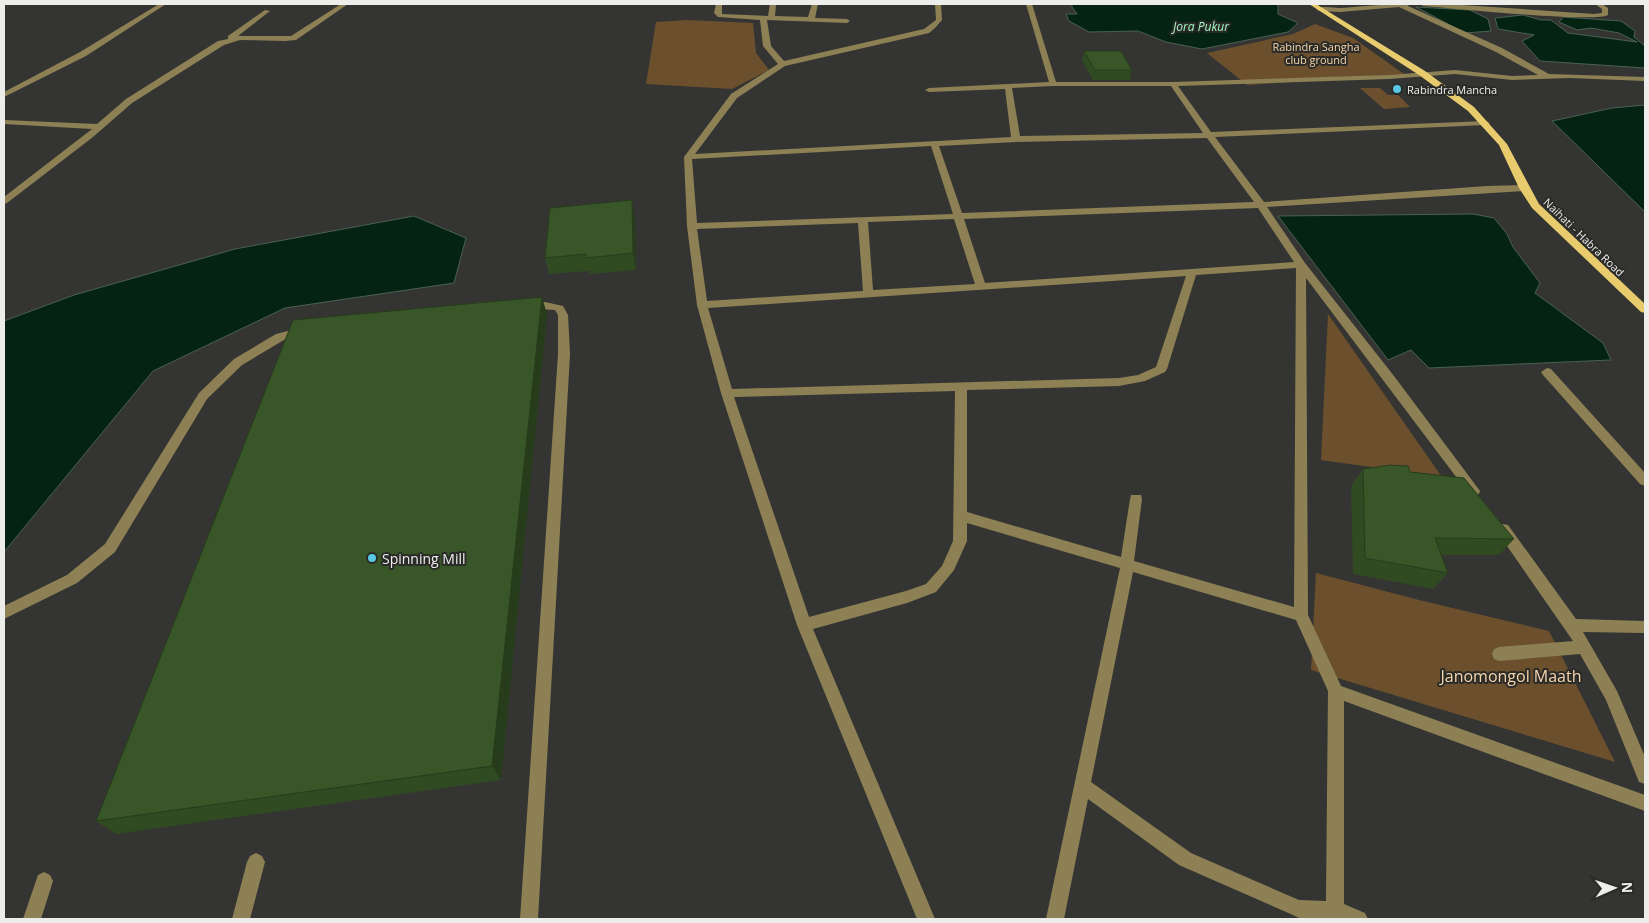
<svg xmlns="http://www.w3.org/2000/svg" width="1649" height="923" viewBox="0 0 1649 923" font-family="'Open Sans',sans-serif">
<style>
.green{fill:#6c502d}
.water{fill:#052312;stroke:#4b6053}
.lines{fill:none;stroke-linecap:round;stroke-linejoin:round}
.minor{fill:#8d8054;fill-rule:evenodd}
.major{fill:#e7cb6c;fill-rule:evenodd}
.wall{fill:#304a22}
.shaded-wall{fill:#273c1b}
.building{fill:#385627;stroke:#273c1b}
.poi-dot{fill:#5ac8e5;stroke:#2a2b28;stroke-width:2}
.labels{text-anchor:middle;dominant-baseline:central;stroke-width:4;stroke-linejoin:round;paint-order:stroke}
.far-park-label{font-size:11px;fill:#f7d5ab;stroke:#2a2b28}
.far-poi-label{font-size:11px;fill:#ededec;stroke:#2a2b28;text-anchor:start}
.far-street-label{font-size:11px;fill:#ededec;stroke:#2a2b28}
.far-water-label{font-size:12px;font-style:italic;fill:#a2f6c1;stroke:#2a2b28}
.poi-label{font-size:14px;fill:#ededec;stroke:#2a2b28;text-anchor:start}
.near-park-label{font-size:16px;fill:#f7d5ab;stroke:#2a2b28}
</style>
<rect width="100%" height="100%" fill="#343532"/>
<g class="green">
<polygon points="687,20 753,23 756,53 769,70 732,89 646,84 656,22"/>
<polygon points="1315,24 1353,38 1404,74 1247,85 1207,53 1293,34"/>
<polygon points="1360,88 1380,88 1388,95 1398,95 1410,107 1384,109"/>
<polygon points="1328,314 1442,477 1321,460"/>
<polygon points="1316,573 1419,600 1549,631 1615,762 1311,670"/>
</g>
<g class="water">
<polygon points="1072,4 1278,4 1278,14 1298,23 1288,32 1202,49 1166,42 1138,31 1089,32 1069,21 1066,14 1077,14 1072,7"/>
<polygon points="1416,7 1470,10 1488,19 1491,31 1465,33"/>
<polygon points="1523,15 1541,20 1551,20 1568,33 1637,42 1619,33 1591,28 1577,30 1559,22 1563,17 1621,21 1635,31 1634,37 1645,46 1645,68 1540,61 1522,41 1534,35 1498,29 1495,18"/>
<polygon points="1645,105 1645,212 1552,121 1612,108"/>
<polygon points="1473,214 1494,218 1507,234 1513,247 1540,283 1535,293 1603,343 1611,360 1429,368 1411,350 1388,360 1278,216"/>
<polygon points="414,216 466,238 454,283 285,308 153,371 4,552 4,321 74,295 235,249"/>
</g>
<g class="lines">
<g class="minor">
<polygon points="159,4 166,4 86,56 4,97 4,92 80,52"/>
<polygon points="341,4 348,4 296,40 285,41 240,40 224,45 132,103 93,137 7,203 4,204 4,197 92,129 4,124 4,120 97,124 126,99 218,41 228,39 228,36 265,10 270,11 238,36 291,36"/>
<path d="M 716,4 L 722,4 L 722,14 L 768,16 L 770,4 L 776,4 L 775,16 L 808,17 L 812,4 L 818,4 L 815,18 L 847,19 L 850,21 L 847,23 L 767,20 L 771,46 L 784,61 L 924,29 L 936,20 L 935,4 L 941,4 L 942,20 L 935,28 L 929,33 L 785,66 L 737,98 L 695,154 L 1011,137 L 1005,89 L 929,92 L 925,90 L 929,88 L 1049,82 L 1026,4 L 1032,4 L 1056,82 L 1173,82 L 1389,75 L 1455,70 L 1512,76 L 1538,75 L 1496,52 L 1399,7 L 1340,12 L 1319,11 L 1316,9 C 1322,5 1334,8 1342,8 C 1365,6 1387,4 1409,4 L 1408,6 L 1502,48 L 1549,74 L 1645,77 L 1645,81 L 1570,78 L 1512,80 L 1455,74 L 1389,79 L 1178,86 L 1211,132 L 1486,121 L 1490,123 L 1486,125 L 1215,137 L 1264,202 L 1487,186 L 1524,185 L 1529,188 L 1524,191 L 1267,207 L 1305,263 L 1394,376 L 1480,491 L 1479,494 L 1469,494 L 1306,278 L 1308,615 L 1341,686 L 1645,795 L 1645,811 L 1344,701 L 1344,904 L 1365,913 L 1368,919 L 1299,918 L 1293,915 L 1179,865 L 1088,799 L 1064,919 L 1046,919 L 1120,568 L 967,523 L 967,541 L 954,570 L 936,592 L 907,603 L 813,629 L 935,919 L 917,919 L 797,625 L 721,393 L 697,305 L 687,226 L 684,157 L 731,94 L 778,64 L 763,46 L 760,20 L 718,17 L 714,13 ZM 1053,86 L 1171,86 L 1203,133 L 1020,136 L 1012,88 ZM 1207,138 L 1254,202 L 962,213 L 939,146 L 1016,142 ZM 931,146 L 953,214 L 697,223 L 692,159 ZM 1258,208 L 1294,262 L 985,283 L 964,219 ZM 954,219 L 975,284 L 873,290 L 868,222 ZM 858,223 L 863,291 L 707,301 L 697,229 ZM 1296,268 L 1294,607 L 1134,561 L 1142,499 L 1141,495 L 1131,495 L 1130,499 L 1121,557 L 967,512 L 967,390 L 1119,386 L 1145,381 L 1165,372 L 1167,369 L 1196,275 ZM 1186,276 L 1156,367 L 1138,375 L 1119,378 L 732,389 L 708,308 ZM 955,391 L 953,541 L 942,566 L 926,584 L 906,591 L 809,617 L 734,397 ZM 1133,572 L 1296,620 L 1328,691 L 1326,901 L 1299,900 L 1191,853 L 1091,782 Z"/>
<path d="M 1420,4 L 1447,4 L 1594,14 L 1602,13 L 1602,9 L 1595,4 L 1602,4 L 1608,8 L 1608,15 C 1596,23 1449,8 1423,6 Z"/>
<path d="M 545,302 L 563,306 L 568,315 L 570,354 L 538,919 L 520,919 L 558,354 L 558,315 L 555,310 C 546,308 531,312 524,306 L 529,303 Z"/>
<polygon points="303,327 308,331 307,333 284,340 242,365 207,399 115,552 77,583 4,619 4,606 67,575 105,544 199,393 234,359 276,334"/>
<polygon points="1547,368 1551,369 1645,473 1645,486 1640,484 1543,375 1541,372"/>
<polygon points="1503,524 1508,525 1576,619 1645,621 1645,633 1583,632 1617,691 1645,757 1645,784 1639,782 1606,700 1580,654 1499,661 1494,659 1492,654 1494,649 1499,647 1573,641 1498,533 1496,529 1498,525"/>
<polygon points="256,853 262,856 265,862 250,919 232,919 247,862 250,856"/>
<polygon points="44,872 50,875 53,881 41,919 23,919 38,875"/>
</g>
<polygon class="major" points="1309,4 1316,4 1425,71 1474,107 1507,144 1539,204 1645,304 1645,313 1641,312 1532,208 1519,188 1499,145 1468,111 1419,75"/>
</g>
<g class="wall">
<polygon points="1084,51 1132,70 1130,80 1093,80 1082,61"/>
<polygon points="635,217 636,270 590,274 589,271 549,274 545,258"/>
<polygon points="547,314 501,780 116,834 96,821"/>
<polygon points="1363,469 1410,472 1514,539 1499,555 1441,555 1448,573 1433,589 1353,574 1351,486"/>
</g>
<g class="shaded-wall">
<polygon points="632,200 635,217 636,270 633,253"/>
<polygon points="542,297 547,314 501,780 492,766"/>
</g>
<g class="building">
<polygon points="1084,51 1121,51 1132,70 1095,70"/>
<polygon points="632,200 633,253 586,258 586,254 545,258 550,208"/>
<polygon points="542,297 492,766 96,821 293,320"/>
<polygon points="1390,465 1408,466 1410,472 1464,478 1514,539 1435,538 1448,573 1365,558 1363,469"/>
</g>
<g class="poi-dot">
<circle cx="1397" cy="89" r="5"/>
<circle cx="372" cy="558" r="5"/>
</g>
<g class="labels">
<g class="far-park-label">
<text x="1316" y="46">Rabindra Sangha<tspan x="1316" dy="13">club ground</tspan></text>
</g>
<g class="far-poi-label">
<text x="1407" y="89">Rabindra Mancha</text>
</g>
<g class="far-street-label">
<text transform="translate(1584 237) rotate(44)">Naihati - Habra Road</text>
</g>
<g class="far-water-label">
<text x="1201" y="26">Jora Pukur</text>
</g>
<g class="poi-label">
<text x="382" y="558">Spinning Mill</text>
</g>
<g class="near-park-label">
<text x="1511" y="676">Janomongol Maath</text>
</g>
</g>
<rect width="1649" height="923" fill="none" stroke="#ededec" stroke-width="10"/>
<g transform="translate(1614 888) rotate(88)" stroke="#2a2b28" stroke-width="4" paint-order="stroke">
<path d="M0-4L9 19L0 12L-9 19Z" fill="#ededec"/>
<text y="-8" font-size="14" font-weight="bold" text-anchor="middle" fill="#ededec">N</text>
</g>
</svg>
